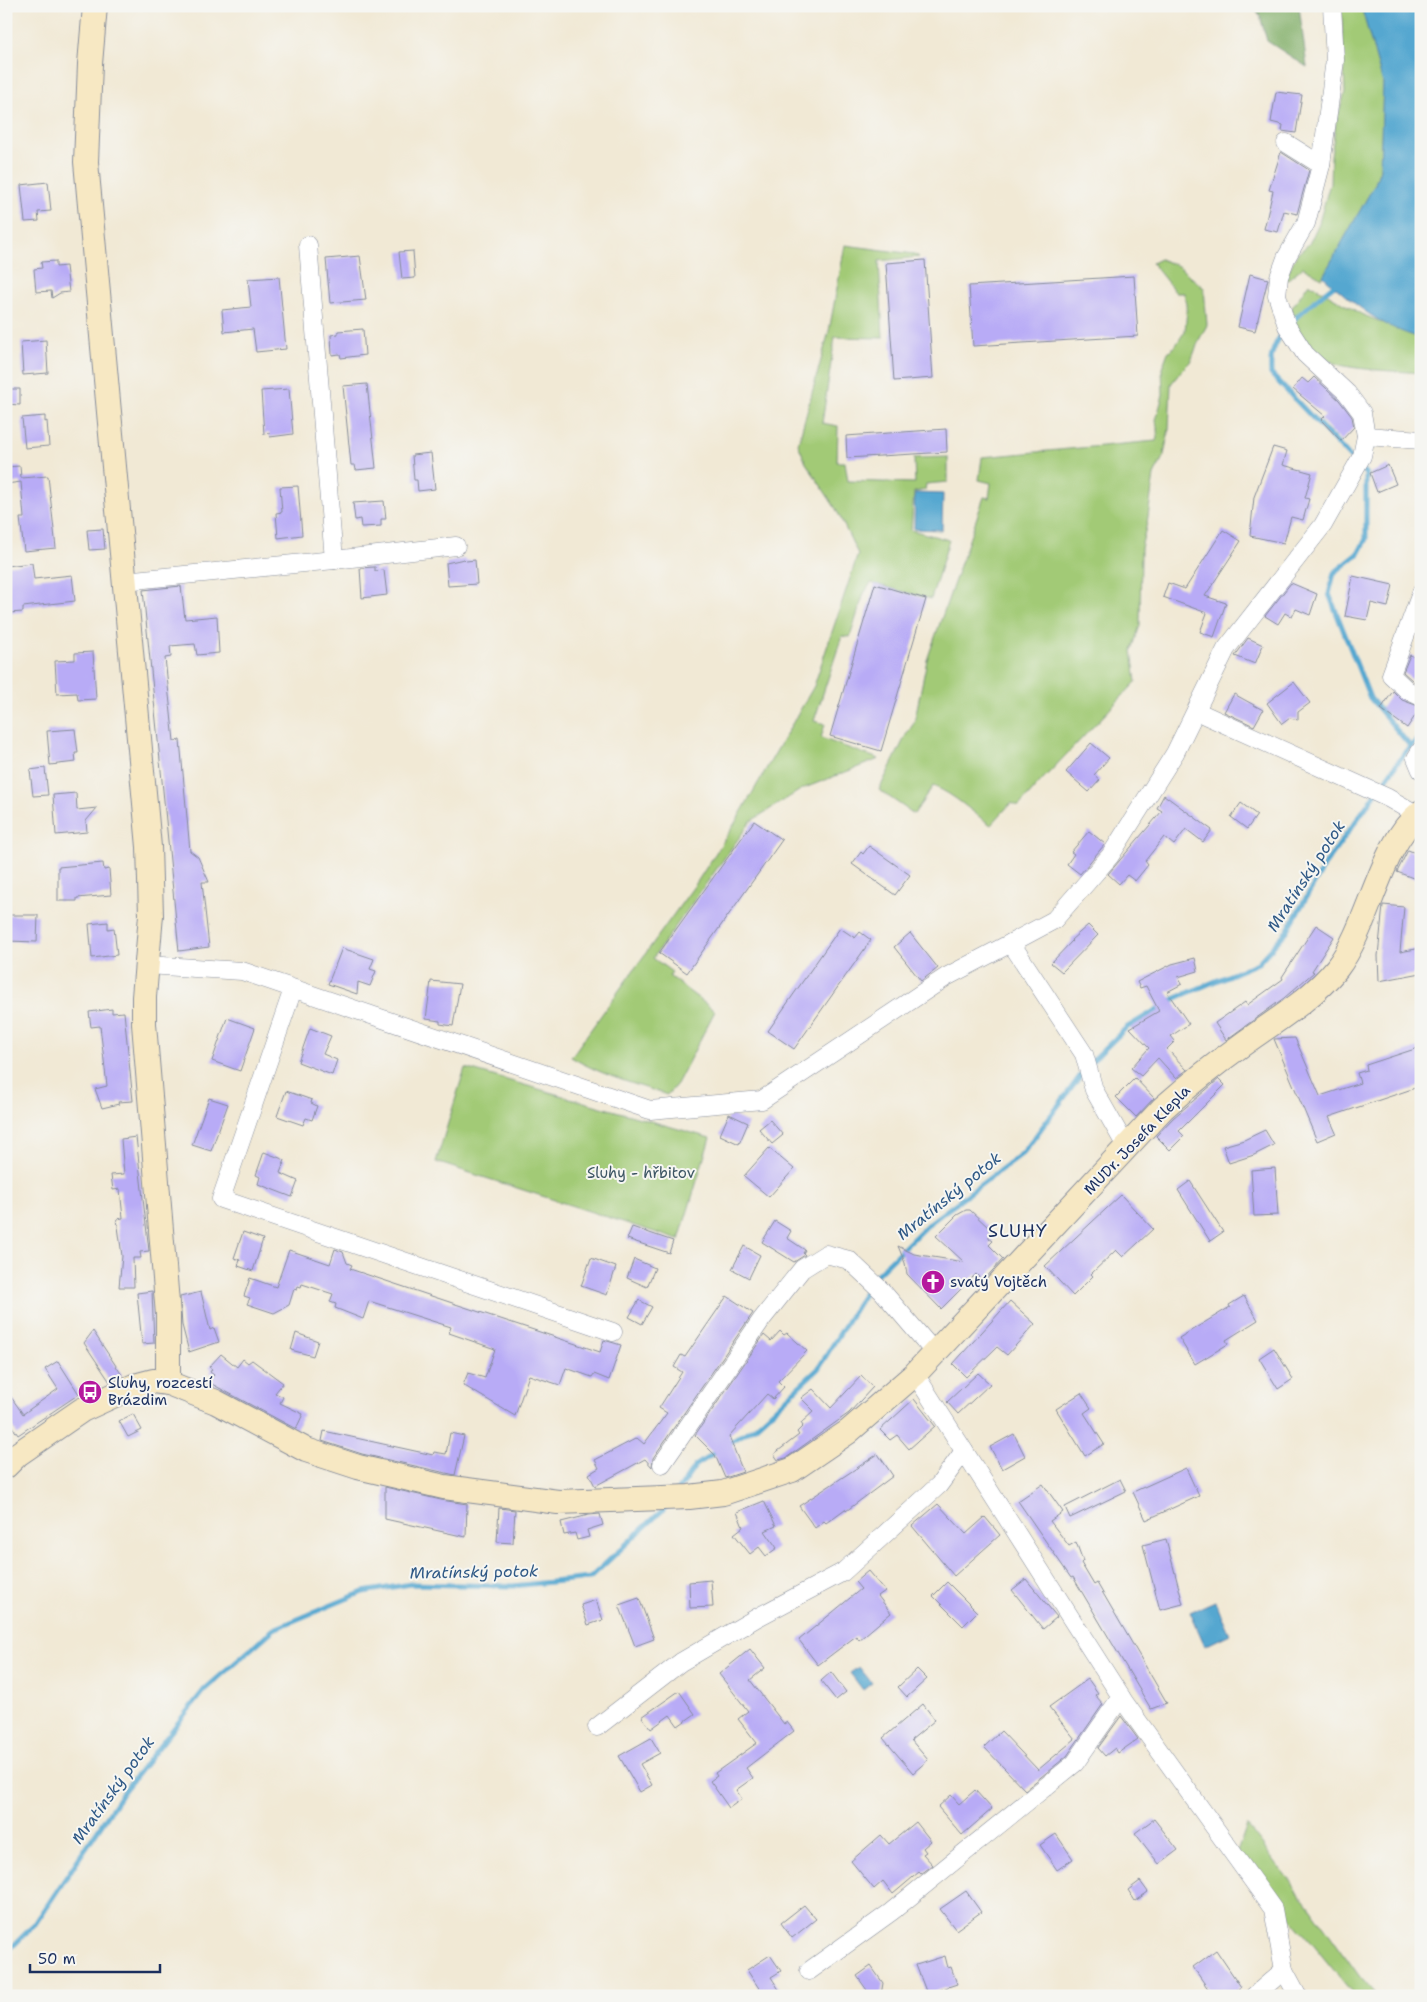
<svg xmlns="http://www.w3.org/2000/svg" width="1427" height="2002" viewBox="0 0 1427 2002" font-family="'Shantell Sans',sans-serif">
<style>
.green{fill:#a2ca76;stroke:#5e7c6a}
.forest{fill:#81ae67;stroke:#4e6e62}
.water{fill:#55a7d0;stroke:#386b97}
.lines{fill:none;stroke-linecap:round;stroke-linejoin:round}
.stream{stroke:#55a7d0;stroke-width:5}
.building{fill:#b8abf6}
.street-casing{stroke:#868c9a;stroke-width:19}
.secondary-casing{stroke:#868c9a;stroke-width:26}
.street{stroke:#fff;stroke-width:18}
.secondary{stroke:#f7e8c3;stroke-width:24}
.labels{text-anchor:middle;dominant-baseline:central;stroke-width:4;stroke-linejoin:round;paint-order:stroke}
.street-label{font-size:15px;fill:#1b2f5e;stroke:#f6f6f2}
.park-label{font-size:15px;fill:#3d5664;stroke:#f6f6f2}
.poi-label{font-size:15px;fill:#1b2f5e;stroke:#f6f6f2;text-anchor:start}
.water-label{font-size:16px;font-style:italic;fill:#2f5986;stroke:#f6f6f2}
.quarter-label{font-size:18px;letter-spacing:1px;fill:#1b2f5e;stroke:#f6f6f2}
</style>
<rect width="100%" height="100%" fill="#f6f6f2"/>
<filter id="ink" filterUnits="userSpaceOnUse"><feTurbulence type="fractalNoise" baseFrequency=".02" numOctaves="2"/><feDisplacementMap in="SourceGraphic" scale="10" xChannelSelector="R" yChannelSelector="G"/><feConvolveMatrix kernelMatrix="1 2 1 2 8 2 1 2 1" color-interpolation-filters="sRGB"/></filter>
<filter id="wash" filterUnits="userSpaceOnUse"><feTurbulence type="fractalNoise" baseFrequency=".0096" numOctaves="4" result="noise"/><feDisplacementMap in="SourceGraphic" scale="20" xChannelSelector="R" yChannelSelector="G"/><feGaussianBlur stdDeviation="1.12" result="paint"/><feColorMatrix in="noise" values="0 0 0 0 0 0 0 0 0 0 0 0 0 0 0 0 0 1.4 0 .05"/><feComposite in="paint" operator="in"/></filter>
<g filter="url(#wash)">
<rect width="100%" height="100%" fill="#f1e9d5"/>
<g class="green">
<polygon points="1340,6 1361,6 1383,83 1380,169 1375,184 1322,278 1303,267 1283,283 1297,254 1309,244 1319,223 1330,183 1331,156 1336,122 1345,93 1342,16"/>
<path d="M 845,245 L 914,254 L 919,257 L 879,261 L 883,338 L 835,337 L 822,423 L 838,426 L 837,462 L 845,462 L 848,481 L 915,483 L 914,458 L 948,457 L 948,482 L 926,484 L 925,490 L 914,492 L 911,530 L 949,540 L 931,599 L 871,583 L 864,593 L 850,637 L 842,636 L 814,721 L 825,724 L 821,738 L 879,759 L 802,789 L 751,821 L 653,958 L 672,972 L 669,976 L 715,1011 L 677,1084 L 667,1095 C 635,1084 600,1075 571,1057 L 697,882 L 735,823 L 814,686 L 858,554 L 836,509 L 806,463 L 798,444 L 829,331 Z"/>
<path d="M 1160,259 L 1178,266 L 1204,288 L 1207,325 L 1199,340 L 1191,361 L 1182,370 L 1171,384 L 1169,429 L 1164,455 L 1154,475 L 1147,523 L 1141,548 L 1140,625 L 1132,650 L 1136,682 L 1041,781 L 1019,806 L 1011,803 L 991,825 C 971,812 956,795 933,786 L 914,814 L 879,790 L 906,735 L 914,723 L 927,660 L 984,497 L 989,498 L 991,483 L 979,480 L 982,457 L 1156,441 L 1158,434 L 1156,420 L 1163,395 L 1162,368 L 1168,352 L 1176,345 L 1185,331 L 1187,310 L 1184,293 L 1176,293 L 1152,263 Z"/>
<path d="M 1309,283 L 1361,314 L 1421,338 L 1421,373 C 1401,371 1346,370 1332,362 C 1312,352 1297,333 1287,315 Z"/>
<polygon points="465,1068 710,1138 679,1240 436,1162"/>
<polygon points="1247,1825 1310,1907 1360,1977 1377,1996 1355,1996 1237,1852"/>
</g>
<polygon class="forest" points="1254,6 1299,6 1307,67 1267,41 1260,16"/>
<g class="water">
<path d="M 1361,6 L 1421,6 L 1421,338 C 1380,327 1354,304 1323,276 L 1375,184 L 1380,169 L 1383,83 Z"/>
<polygon points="915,493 943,494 942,530 914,529"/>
<polygon points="1215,1601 1230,1634 1205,1646 1190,1612"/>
<polygon points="859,1667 872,1683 863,1690 850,1673"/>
</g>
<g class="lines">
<g class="stream">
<path d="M 1338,282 C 1317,299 1281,325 1273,351 C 1270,358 1271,367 1271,374 L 1366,474 L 1366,539 L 1358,554 L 1334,573 L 1329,594 L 1370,698 L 1411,747"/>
<polyline points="1091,1062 1126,1028 1176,998 1258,963 1287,931 1326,863 1406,751 1421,736"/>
<polyline points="726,1445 755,1427 818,1369 875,1276 927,1225 1023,1153 1084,1071"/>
<polyline points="678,1491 695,1466 719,1450"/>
<polyline points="6,1953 35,1924 123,1792 204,1690 274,1629 363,1592 411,1584 513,1586 590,1578 667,1506"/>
</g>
</g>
<g id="blocks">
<g class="building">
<polygon points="1276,92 1302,95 1296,133 1282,131 1283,125 1271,122"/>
<polygon points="1281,152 1309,170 1297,214 1284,211 1278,232 1264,229 1273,191 1269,190"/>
<polygon points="48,182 51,211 38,212 39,221 25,222 21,185"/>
<polygon points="413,251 415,278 402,279 399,252"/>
<polygon points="360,256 366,300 330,303 326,259"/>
<polygon points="925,260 933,378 894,381 886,263"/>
<polygon points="56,261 56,267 66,266 69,292 60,293 52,298 51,291 36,292 34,269 42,268 41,262"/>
<polygon points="1250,274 1268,279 1255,331 1238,327"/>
<polygon points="1134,276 1138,336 973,346 969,286"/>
<polygon points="279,277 286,349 256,352 253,329 224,332 222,310 251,307 248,279"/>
<polygon points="363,329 365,355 341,358 340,354 332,355 331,335 338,334 338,331"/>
<polygon points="46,340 48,373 23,375 21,342"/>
<polygon points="1314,377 1339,400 1352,417 1354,427 1341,441 1321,420 1325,416 1293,389 1302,378 1308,383"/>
<polygon points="367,384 376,468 356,470 355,465 351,465 343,386"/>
<polygon points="6,389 20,389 20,405 6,404"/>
<polygon points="289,389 293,434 270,437 269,433 264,434 261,391"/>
<polygon points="45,416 45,422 47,421 49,446 25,448 22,418"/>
<polygon points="946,429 947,452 847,458 846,436"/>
<polygon points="1273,447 1287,451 1283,465 1312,473 1305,498 1309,499 1303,520 1291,517 1284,543 1250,536 1254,497"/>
<polygon points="431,453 435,489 418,491 417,480 414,480 412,455"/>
<polygon points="1388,465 1396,484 1377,492 1370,473"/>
<polygon points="20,466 21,478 48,476 56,548 24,551 20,518 24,518 21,482 6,484 6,467"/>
<polygon points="298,486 302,535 278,538 276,513 282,512 280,487"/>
<polygon points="384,501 386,519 381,519 381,526 361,527 360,519 355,520 353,503"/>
<polygon points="103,529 105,549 89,550 87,530"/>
<polygon points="1223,530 1241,541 1205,596 1226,603 1214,637 1200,632 1207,613 1163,597 1168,583 1185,589"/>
<polygon points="464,559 466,561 475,560 477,584 448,586 446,563"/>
<polygon points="32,563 34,579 72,575 75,601 23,607 23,612 9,613 6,566"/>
<polygon points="375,567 375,571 384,570 387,595 362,598 360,568"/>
<polygon points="1353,576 1393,585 1388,607 1371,603 1367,620 1345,616"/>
<polygon points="1291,583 1317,594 1310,615 1296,609 1292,617 1285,613 1278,624 1265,616"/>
<polygon points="875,584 926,599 881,751 830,736"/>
<polygon points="181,586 185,619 217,616 219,653 197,655 195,644 170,646 171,657 165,658 174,741 180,740 190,851 198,857 209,882 202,882 209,947 179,951 143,590"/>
<polygon points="1248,638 1263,645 1255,664 1235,656"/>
<polygon points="93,652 96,699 78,700 77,693 57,694 55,661 75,660 75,653"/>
<polygon points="1410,655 1421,660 1421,685 1413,681 1403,672"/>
<polygon points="1294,682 1310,703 1298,712 1298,720 1290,718 1282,724 1267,703"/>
<polygon points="1393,691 1402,700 1421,707 1407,728 1381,709"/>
<polygon points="1234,694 1263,710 1254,726 1224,712"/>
<polygon points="75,729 78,753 75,753 76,762 50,765 47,731"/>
<polygon points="1091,743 1109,758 1094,775 1100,780 1089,792 1066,772"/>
<polygon points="45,768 48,795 33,796 30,770"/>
<polygon points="76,793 77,810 97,808 86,821 87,832 56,835 53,795"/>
<polygon points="1164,795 1212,830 1203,842 1186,829 1174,845 1164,837 1145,861 1148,865 1135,881 1127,875 1119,884 1108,874 1162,811 1157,808"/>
<polygon points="1241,803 1257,815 1247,829 1231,817"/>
<polygon points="754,821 782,840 687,973 659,953"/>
<polygon points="1089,831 1105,844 1080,874 1067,864 1074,854 1071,852"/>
<polygon points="869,846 910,875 895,895 852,864 861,852 863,854"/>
<polygon points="1408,850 1421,855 1421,881 1397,872"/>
<polygon points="103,863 104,870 109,869 111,895 77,898 77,901 58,901 58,867"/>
<polygon points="1383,905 1404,907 1400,952 1421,948 1421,973 1379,981 1378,956"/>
<polygon points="8,915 38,915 37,942 8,941"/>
<polygon points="108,922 108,929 114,928 117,955 92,958 89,924"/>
<polygon points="1088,925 1098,935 1062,972 1051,963 1072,941 1071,940"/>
<polygon points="1316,925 1334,937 1312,971 1314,972 1284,998 1226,1040 1215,1023 1245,1002 1247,1005 1283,979 1282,977"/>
<polygon points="840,928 855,938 860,932 871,940 794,1049 768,1031"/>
<polygon points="910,933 938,968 921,981 894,947"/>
<polygon points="342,948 374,959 370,969 376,971 370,986 358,982 357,994 328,984"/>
<polygon points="1195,958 1198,971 1178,977 1182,984 1167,992 1189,1024 1171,1036 1175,1041 1167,1049 1187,1070 1176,1078 1158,1058 1141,1076 1131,1068 1149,1048 1130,1028 1159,1011 1146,986 1140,988 1137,982 1172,964"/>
<polygon points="431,981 460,984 453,1026 440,1024 440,1021 426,1019"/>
<polygon points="112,1009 112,1013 124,1012 133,1101 118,1102 119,1104 102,1108 95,1089 107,1086 100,1026 91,1027 89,1012"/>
<polygon points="227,1018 255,1028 240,1071 212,1061"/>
<polygon points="310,1028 331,1036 323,1054 337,1060 332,1075 298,1062"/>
<polygon points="1295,1038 1320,1096 1360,1083 1357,1073 1367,1070 1366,1065 1418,1048 1421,1055 1421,1086 1329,1117 1336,1133 1317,1141 1274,1039"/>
<polygon points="1135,1078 1154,1098 1136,1117 1116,1097"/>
<polygon points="1219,1079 1225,1085 1179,1131 1184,1136 1170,1150 1156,1136 1173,1118"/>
<polygon points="286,1091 312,1100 311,1103 317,1106 312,1120 306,1118 303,1125 277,1116"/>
<polygon points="209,1098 228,1104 211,1151 192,1145"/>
<polygon points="729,1114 748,1123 739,1144 720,1135"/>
<polygon points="770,1120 783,1135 772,1144 759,1129"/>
<polygon points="1265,1130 1274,1145 1254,1155 1229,1163 1223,1146 1244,1140"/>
<polygon points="136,1137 149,1251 140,1252 141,1258 133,1258 134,1287 119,1287 122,1256 117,1219 123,1218 120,1189 113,1190 111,1175 124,1174 121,1139"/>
<polygon points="769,1148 794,1169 769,1197 744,1176"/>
<polygon points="264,1152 285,1160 280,1173 298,1181 292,1197 258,1184 260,1177 256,1175"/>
<polygon points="1275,1168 1278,1215 1254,1216 1251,1170"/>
<polygon points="1190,1181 1223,1232 1210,1241 1178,1190"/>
<polygon points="1121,1195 1153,1229 1123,1257 1116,1250 1091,1274 1093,1276 1073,1296 1045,1266"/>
<polygon points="966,1210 970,1210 990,1229 989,1238 993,1241 989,1245 1003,1259 983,1281 976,1274 941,1309 907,1274 905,1263 898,1246 914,1254 964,1262 936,1236 957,1215"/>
<polygon points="775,1221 791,1231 787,1238 805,1250 803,1253 805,1255 794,1262 762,1242"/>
<polygon points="632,1227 673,1241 669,1253 627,1239"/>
<polygon points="243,1232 263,1239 253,1271 238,1266 240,1260 234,1258"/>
<polygon points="744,1246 760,1255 749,1278 732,1269"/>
<polygon points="335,1249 343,1252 347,1263 352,1265 350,1269 600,1352 604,1340 621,1345 609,1380 594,1374 592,1377 566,1368 560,1385 529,1375 515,1416 463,1385 468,1373 485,1378 495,1349 449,1333 451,1327 369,1301 363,1319 335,1308 336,1304 330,1302 333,1294 302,1284 301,1287 298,1286 297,1290 294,1289 289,1305 274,1313 247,1304 250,1298 244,1296 250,1278 276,1287 289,1250 330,1264"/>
<polygon points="591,1258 616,1267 607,1295 581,1286"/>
<polygon points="634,1259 655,1268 647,1287 627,1278"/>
<polygon points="152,1291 154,1343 142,1344 137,1293"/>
<polygon points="201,1292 210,1330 214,1328 219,1342 189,1352 182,1325 180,1297"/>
<polygon points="727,1296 753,1313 653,1458 652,1467 645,1459 595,1486 589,1474 599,1468 595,1460 637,1438 644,1444 667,1413 659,1408 682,1372 674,1367 681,1355 685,1357"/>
<polygon points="1244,1296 1258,1320 1226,1340 1228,1344 1195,1364 1179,1338 1230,1307 1229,1305"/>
<polygon points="639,1300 652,1307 642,1324 629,1317"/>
<polygon points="1010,1301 1035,1324 1007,1355 997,1347 966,1377 953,1364"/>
<polygon points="93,1331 122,1375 110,1382 84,1343"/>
<polygon points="780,1331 784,1335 787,1333 807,1351 778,1381 784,1387 773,1399 767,1394 729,1436 743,1472 725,1478 715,1455 695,1435 764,1335 771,1341"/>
<polygon points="296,1333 318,1341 313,1356 291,1350"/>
<polygon points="1274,1348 1293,1379 1278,1389 1259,1358"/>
<polygon points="221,1354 237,1367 243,1359 248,1363 252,1360 283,1383 275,1393 283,1397 280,1403 303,1414 296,1429 208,1382 214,1375 210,1372 212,1369 209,1367"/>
<polygon points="58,1361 79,1394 18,1435 6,1418 6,1390 23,1414 58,1389 45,1369"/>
<polygon points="978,1373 990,1384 958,1414 947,1402"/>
<polygon points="861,1376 873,1387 849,1413 786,1458 778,1460 774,1454 799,1435 797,1432 803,1426 801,1423 814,1411 801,1398 813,1389 831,1408"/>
<polygon points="1081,1393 1091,1408 1084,1413 1104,1444 1085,1456 1056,1409"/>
<polygon points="914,1399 935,1426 909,1449 897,1435 890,1440 880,1430"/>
<polygon points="133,1414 142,1430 128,1437 119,1421"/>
<polygon points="324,1431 433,1455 434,1452 446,1454 450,1433 464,1436 455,1475 362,1454 322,1441"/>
<polygon points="1014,1434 1025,1456 1002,1469 990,1447"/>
<polygon points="878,1454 893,1476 846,1511 845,1509 826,1523 824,1521 815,1528 799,1506"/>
<polygon points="1186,1468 1199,1496 1146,1520 1133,1492"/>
<polygon points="1120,1479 1126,1491 1070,1518 1065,1507"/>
<polygon points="1043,1484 1063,1512 1050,1521 1069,1546 1076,1542 1083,1561 1081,1563 1094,1585 1097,1583 1167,1703 1151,1709 1073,1577 1071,1578 1018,1501"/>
<polygon points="385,1487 441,1500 467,1504 466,1537 385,1519"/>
<polygon points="764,1501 776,1526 765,1531 777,1548 766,1556 759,1547 750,1554 734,1534 743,1527 737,1512"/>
<polygon points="938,1504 966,1534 985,1517 1000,1535 954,1576 912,1526"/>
<polygon points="499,1508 515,1510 513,1543 497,1542"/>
<polygon points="600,1514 603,1525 587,1530 589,1537 577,1540 575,1533 564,1535 561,1522 589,1515"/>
<polygon points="1166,1539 1183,1604 1160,1610 1143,1545"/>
<polygon points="868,1571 885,1591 878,1596 891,1613 859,1640 856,1636 818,1665 799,1640 861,1589 855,1582"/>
<polygon points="1026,1579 1057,1617 1043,1629 1012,1590"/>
<polygon points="711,1580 713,1607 690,1608 689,1582"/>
<polygon points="947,1582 977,1612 963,1626 933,1596"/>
<polygon points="639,1598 654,1639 635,1646 619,1605"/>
<polygon points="596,1600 603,1620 588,1625 581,1605"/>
<polygon points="750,1649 765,1668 750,1680 784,1724 787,1722 794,1731 746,1768 753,1778 736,1790 742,1799 729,1808 710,1781 717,1776 715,1773 757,1743 738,1719 748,1711 719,1674"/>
<polygon points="917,1669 927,1679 907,1697 898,1687"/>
<polygon points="831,1672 846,1692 836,1700 821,1681"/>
<polygon points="1088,1679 1098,1693 1095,1695 1103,1704 1067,1756 1025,1790 984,1747 1001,1731 1038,1770 1075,1739 1049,1707"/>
<polygon points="679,1691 695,1714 678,1726 670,1715 651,1729 642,1717"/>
<polygon points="923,1704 935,1720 911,1740 928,1760 913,1773 883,1738"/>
<polygon points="1121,1716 1138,1739 1118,1753 1115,1748 1105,1756 1098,1748"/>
<polygon points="651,1738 660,1753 640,1764 652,1785 640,1792 619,1756"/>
<polygon points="975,1790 992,1809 962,1835 938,1807 951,1795 959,1804"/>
<polygon points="1154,1819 1178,1850 1159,1864 1135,1833"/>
<polygon points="916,1822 931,1841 923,1848 926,1852 923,1854 933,1865 921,1874 919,1872 893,1894 883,1881 874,1889 851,1861 881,1835 889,1844"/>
<polygon points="1056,1834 1073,1859 1057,1870 1040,1845"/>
<polygon points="1140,1881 1148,1892 1135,1901 1128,1890"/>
<polygon points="966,1891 981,1912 956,1930 940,1909"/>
<polygon points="804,1905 816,1919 792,1938 781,1923"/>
<polygon points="1216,1950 1241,1987 1228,1996 1213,1996 1193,1967"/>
<polygon points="770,1955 781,1971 771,1977 783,1996 764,1996 747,1970"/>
<polygon points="945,1956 948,1968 951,1967 957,1984 927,1994 916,1965"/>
<polygon points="871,1966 883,1983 881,1995 869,1993 857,1976"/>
</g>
</g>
</g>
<g filter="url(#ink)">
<use href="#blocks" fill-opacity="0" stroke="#868c9a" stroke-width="1"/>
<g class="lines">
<g class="street-casing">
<g id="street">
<polyline points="1286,143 1321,165"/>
<polyline points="308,245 334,560"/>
<polyline points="1366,436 1421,440"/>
<polyline points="124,581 334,560 456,546"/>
<polyline points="1421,593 1391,675 1407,690 1421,697"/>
<polyline points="1196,711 1388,798 1418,815"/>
<polyline points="1421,750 1416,758 1421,770"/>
<polyline points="1011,943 1054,920 1110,856 1175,753 1226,649 1323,525 1362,456 1366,436 1362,413 1347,393 1305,354 1287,326 1277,295 1279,277 1286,258 1306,223 1321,165 1335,60 1332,6"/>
<polyline points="147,965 242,971 650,1110 762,1100 946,977 1011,943 1084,1054 1094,1090 1127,1148"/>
<polyline points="293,989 221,1199 613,1332"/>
<polyline points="915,1374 1125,1703 1273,1909 1284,1970 1298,1996"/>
<polyline points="662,1464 762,1319 802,1269 826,1254 849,1260 882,1291 935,1353"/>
<polyline points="597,1727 681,1662 758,1617 843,1572 939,1485 964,1451"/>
<polyline points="809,1971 891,1912 1075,1763 1121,1697"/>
<polyline points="1254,1996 1284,1970"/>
</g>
</g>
<g class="secondary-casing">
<g id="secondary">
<polyline points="95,6 90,64 86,162 149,847 151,915 144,997 144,1024 168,1315 168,1383"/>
<path d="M 6,1466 L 18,1454 L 82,1410 L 134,1386 L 153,1381 L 168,1383 L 216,1402 L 306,1450 L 358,1467 L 444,1487 L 558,1502 L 689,1497 L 723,1493 L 792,1470 L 848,1432 L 915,1374 L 1163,1108 C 1189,1085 1215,1064 1243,1044 C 1275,1021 1312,999 1337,968 C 1370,925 1380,844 1421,812"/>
</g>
</g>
<use href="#street" class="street"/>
<use href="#secondary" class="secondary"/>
</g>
</g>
<defs>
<g id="church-disc" transform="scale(1.25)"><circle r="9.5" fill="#b5179e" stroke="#f6f6f2"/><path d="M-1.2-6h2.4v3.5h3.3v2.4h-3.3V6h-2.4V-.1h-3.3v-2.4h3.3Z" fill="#fff"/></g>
<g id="bus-disc" transform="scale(1.25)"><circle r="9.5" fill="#b5179e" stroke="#f6f6f2"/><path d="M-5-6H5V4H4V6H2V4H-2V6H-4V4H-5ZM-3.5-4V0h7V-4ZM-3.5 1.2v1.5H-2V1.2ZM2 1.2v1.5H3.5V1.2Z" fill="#fff"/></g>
</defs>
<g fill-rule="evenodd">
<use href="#church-disc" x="933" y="1282"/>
<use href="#bus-disc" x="90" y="1392"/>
</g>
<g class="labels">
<g class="street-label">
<text transform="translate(1137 1140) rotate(-46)">MUDr. Josefa Klepla</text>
</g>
<g class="park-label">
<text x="641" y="1173">Sluhy - hřbitov</text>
</g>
<g class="poi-label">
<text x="950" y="1282">svatý Vojtěch</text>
<text x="108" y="1383">Sluhy, rozcestí<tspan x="108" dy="17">Brázdim</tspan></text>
</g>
<g class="water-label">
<text transform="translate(1306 876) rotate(-57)">Mratínský potok</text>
<text transform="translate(949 1196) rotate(-39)">Mratínský potok</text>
<text transform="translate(474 1572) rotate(-1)">Mratínský potok</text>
<text transform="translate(113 1790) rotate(-54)">Mratínský potok</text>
</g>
<g class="quarter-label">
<text x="1018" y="1231">SLUHY</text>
</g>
</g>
<rect width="1427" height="2002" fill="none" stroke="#f6f6f2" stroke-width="25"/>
<path d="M30 1964v8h130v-8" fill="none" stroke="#1b2f5e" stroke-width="2.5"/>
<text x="38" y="1964" font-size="15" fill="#1b2f5e" stroke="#f6f6f2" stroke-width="4" paint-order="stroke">50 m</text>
</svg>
